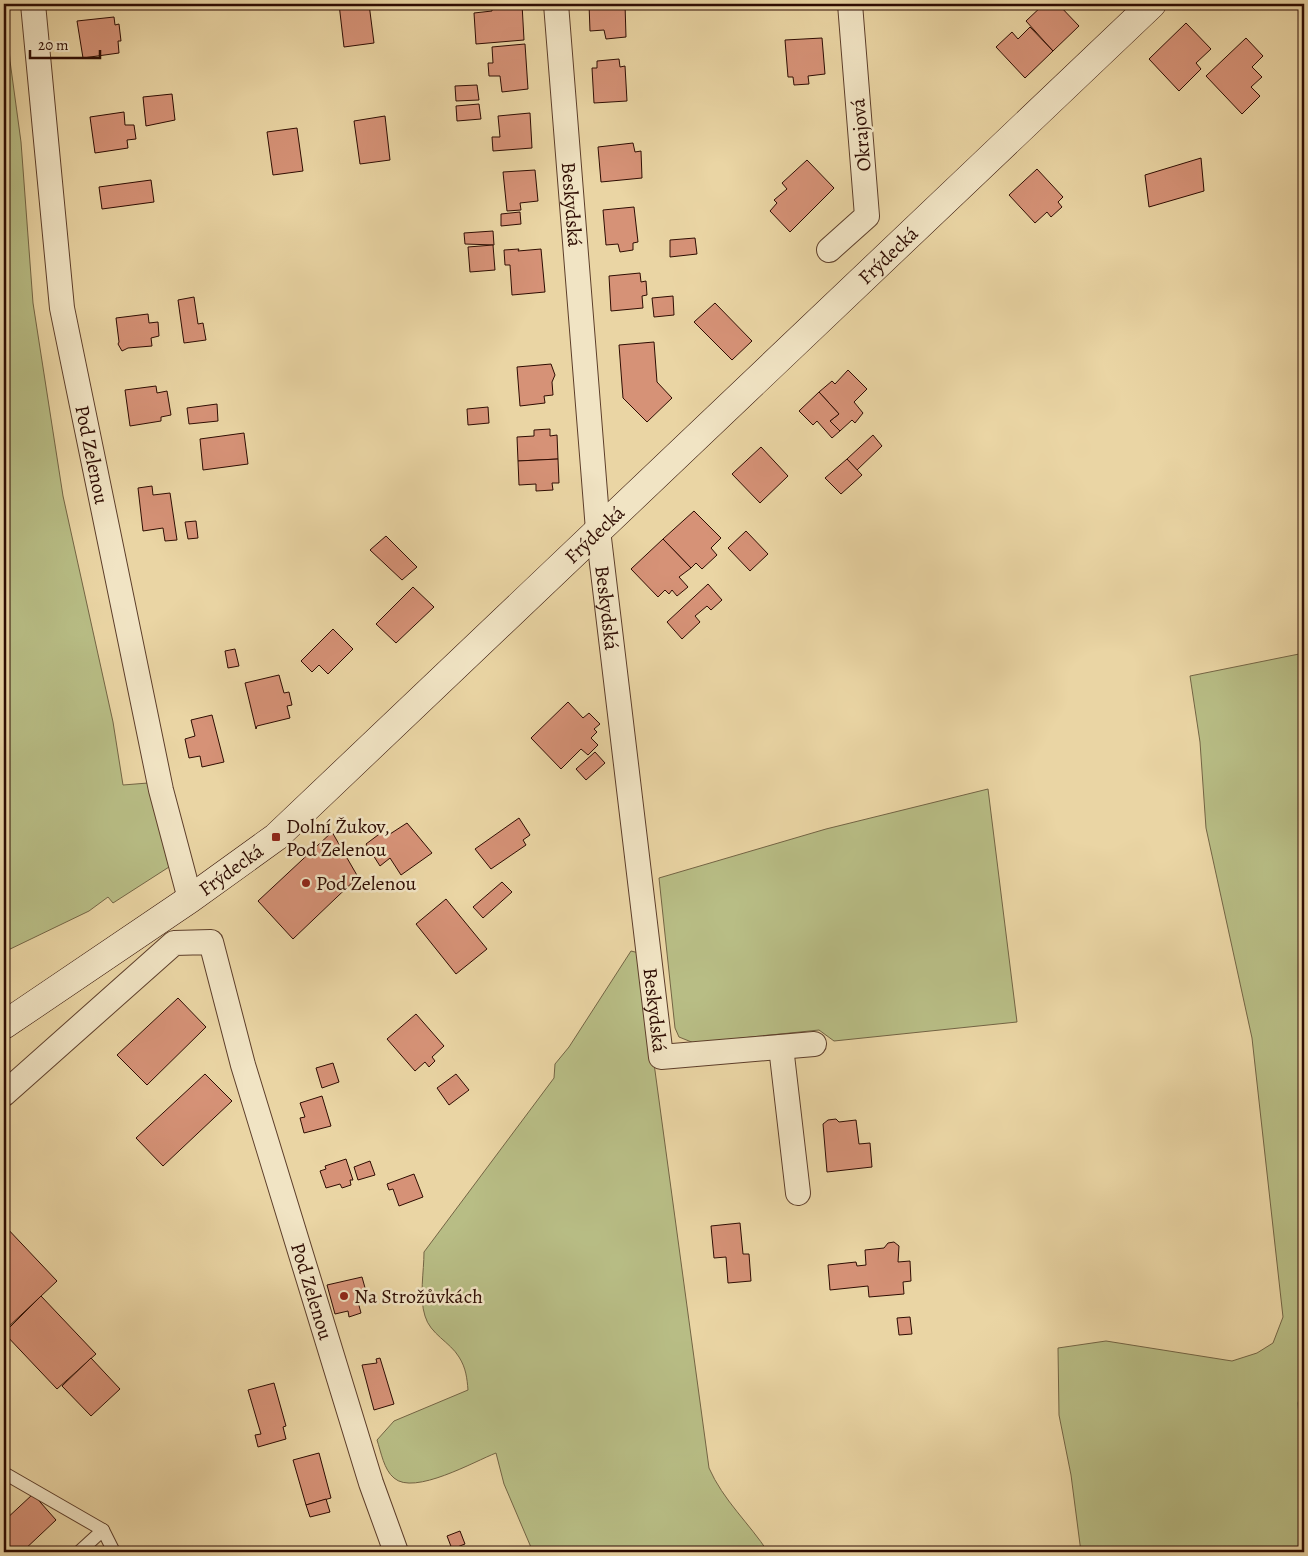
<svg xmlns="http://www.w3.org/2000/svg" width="1308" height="1556" viewBox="0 0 1308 1556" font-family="Alegreya,serif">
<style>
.green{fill:#b8bd85;stroke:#736444}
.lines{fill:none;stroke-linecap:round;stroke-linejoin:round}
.stream{stroke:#6e7464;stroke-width:7}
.building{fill:#d69277;stroke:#2e0c02}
.service-casing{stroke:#5d3e2a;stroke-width:14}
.minor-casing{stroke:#5d3e2a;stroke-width:26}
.secondary-casing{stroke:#2e0c02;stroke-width:29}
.service{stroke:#f1e4c4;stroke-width:12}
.minor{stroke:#f1e4c4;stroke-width:24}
.secondary{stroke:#f1e4c4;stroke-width:28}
.poi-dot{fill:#8f2418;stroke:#f1e4c4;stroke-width:2}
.labels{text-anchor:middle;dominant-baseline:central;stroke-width:5;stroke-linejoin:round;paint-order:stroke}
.street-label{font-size:20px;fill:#2e0c02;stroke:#f1e4c4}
.poi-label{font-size:20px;fill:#2e0c02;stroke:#f1e4c4;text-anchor:start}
</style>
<rect width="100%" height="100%" fill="#ead5a4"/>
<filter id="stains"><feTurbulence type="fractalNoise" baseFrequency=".004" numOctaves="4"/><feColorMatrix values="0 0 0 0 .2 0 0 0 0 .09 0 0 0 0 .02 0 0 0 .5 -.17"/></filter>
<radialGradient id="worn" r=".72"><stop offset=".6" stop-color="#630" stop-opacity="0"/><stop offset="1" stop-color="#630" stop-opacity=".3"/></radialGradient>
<g class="green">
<polygon points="4,4 6,4 10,61 21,142 33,303 63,496 113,722 123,785 148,783 169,867 113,903 108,897 89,911 4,952"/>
<polygon points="1304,653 1304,1552 1081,1552 1071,1475 1059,1415 1058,1348 1106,1341 1232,1361 1257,1353 1273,1343 1283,1317 1252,1038 1206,828 1200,742 1190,676"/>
<polygon points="988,789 1017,1022 834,1041 819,1030 694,1043 679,1037 675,1028 659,878 826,829"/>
<path d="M 631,951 L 639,953 L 709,1468 C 723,1500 749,1523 768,1552 L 730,1552 L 729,1548 L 726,1549 L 726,1552 L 533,1552 L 504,1484 L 496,1453 C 475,1461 414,1496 394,1478 C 384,1470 381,1452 377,1440 L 394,1421 L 468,1390 C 467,1378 466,1368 459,1357 C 450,1342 430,1334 425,1316 C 419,1298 424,1271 424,1252 L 554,1078 L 555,1064 L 569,1047 Z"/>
</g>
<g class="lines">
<polyline class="stream" points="1304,1402 1301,1403 1304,1445"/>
</g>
<g class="building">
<polygon points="339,4 369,4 374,43 344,47"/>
<polygon points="492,4 522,4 524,40 476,44 474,13 492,11"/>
<polygon points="589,4 625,4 626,37 606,39 604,30 590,31"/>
<polygon points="889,4 929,4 929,5 890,8"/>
<polygon points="1044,4 1058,4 1079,26 1053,51 1026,21"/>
<polygon points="114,17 115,25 119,24 121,41 118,41 119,53 83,58 77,21"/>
<polygon points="1186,23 1211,49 1196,63 1201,69 1179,91 1149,59"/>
<polygon points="1030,27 1053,51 1025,78 996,47 1012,32 1018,39"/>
<polygon points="822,38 825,74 808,76 809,84 794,85 793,77 788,77 785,40"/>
<polygon points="1246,38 1263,56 1252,67 1262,77 1251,87 1260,96 1242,114 1206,76"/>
<polygon points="525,44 528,89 502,92 500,76 489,76 488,63 493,63 492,47"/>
<polygon points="619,59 620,67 625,66 627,101 594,103 592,68 597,68 597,61"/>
<polygon points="477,85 479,100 456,101 455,86"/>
<polygon points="172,94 175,120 146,126 143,97"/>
<polygon points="479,104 481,119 457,121 456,106"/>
<polygon points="124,112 125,125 134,125 136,139 127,140 128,148 95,153 90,117"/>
<polygon points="530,113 532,148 493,151 492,137 500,137 498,116"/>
<polygon points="385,116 390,160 360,164 354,121"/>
<polygon points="297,128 303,171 273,175 267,132"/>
<polygon points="633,143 635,152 641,151 642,178 601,182 598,147"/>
<polygon points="1201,158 1204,191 1149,207 1145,175"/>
<polygon points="807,160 834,188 790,232 770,211 777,203 774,200 787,189 782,183"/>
<polygon points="1037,169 1063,197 1058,202 1062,207 1051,217 1047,212 1035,223 1009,195"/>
<polygon points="535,170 538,201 520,203 521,210 507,211 503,172"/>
<polygon points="151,180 154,202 102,209 99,187"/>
<polygon points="634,207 638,242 633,243 633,250 620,252 618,244 606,245 603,210"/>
<polygon points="520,212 521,224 501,226 501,214"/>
<polygon points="493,231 494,245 465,244 464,233"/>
<polygon points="695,238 697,254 670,257 670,240"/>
<polygon points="493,245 495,270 470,272 468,247"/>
<polygon points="519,249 518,251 541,249 545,292 512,295 510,265 505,265 504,250"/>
<polygon points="640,273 641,282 646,281 647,295 642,296 643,308 611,311 609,276"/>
<polygon points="673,296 674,315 654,317 652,298"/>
<polygon points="194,297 198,324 203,323 206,340 184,343 178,300"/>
<polygon points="715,303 752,341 732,360 694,322"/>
<polygon points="148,314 149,323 158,322 159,336 151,338 152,346 128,348 122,351 118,344 119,342 116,318"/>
<polygon points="654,342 657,382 672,398 647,422 623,398 619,345"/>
<polygon points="551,364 555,375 552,382 553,395 544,396 545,403 520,406 517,367"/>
<polygon points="848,370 867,389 854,402 863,413 855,423 852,420 840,431 830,421 839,414 819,392 832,381 835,384"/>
<polygon points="156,386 157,393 167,391 171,415 161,417 161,421 130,426 125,390"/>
<polygon points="819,392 839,414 830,421 840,431 832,438 817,421 813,425 799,411"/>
<polygon points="217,404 218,421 189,424 187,408"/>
<polygon points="488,407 489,423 468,425 467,409"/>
<polygon points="550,429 550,436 557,435 558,459 518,461 517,437 534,436 534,430"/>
<polygon points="244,433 248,464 203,470 200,439"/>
<polygon points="873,435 882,446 857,470 847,459"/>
<polygon points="761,447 788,476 760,503 732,474"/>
<polygon points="558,459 559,483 552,483 553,490 536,491 536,484 519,485 518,461"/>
<polygon points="847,459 862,475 841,494 825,478"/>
<polygon points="152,486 153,495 170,493 177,540 165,541 163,528 143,531 138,488"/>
<polygon points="694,511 721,538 711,548 717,555 702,569 696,563 691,568 663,539"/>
<polygon points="196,521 198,538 188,539 185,522"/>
<polygon points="746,531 768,554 750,571 728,548"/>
<polygon points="386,536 417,567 402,580 370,550"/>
<polygon points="663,539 691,568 679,577 688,587 677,596 672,590 669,594 665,590 658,597 631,569"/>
<polygon points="708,584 722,600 711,610 707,606 695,616 700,622 682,639 667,622"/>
<polygon points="413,587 434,607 396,643 376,624"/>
<polygon points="333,629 353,649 328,674 319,665 312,672 301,661"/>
<polygon points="235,649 239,666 228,668 225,651"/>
<polygon points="279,675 284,693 289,692 292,705 287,706 290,718 257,726 256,729 245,683"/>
<polygon points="568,702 583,718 589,713 600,724 594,729 597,732 591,738 598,745 588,755 581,749 561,769 531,738"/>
<polygon points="212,715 224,762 202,767 200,756 189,758 185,739 195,736 191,720"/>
<polygon points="595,752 605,763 586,780 576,769"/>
<polygon points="519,818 530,835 523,840 526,845 491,869 475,849"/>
<polygon points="407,823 432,853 401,875 390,858 380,866 366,844 386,829 390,834"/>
<polygon points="332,832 358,877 293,939 258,901"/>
<polygon points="502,882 512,892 483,918 473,907"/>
<polygon points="446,899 487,949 456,974 416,924"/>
<polygon points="178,998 206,1027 147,1085 117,1055"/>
<polygon points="416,1014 444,1046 432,1057 435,1061 429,1067 425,1062 415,1071 387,1039"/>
<polygon points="333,1063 339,1082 322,1088 316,1068"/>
<polygon points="205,1074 232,1101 163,1166 136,1138"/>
<polygon points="456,1074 469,1090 449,1105 437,1088"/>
<polygon points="322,1096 331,1126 304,1133 300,1118 305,1117 300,1103"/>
<polygon points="836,1119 839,1122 856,1120 859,1144 870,1143 872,1167 827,1172 823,1124 828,1120"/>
<polygon points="346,1159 353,1180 350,1180 351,1185 342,1188 340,1184 326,1188 320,1171 326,1169 325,1166"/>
<polygon points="370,1161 375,1175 358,1180 354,1167"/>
<polygon points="414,1174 423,1197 399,1206 393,1189 389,1190 387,1184"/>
<polygon points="740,1223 743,1254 749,1254 751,1281 728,1283 726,1257 714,1258 711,1226"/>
<polygon points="4,1225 57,1281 4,1331"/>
<polygon points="894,1242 899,1246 898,1262 910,1261 911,1281 903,1282 904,1294 869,1297 868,1286 830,1290 828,1265 856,1262 857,1266 866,1265 865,1250 884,1248 888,1243"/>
<polygon points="362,1277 367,1295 357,1298 361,1313 349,1317 348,1311 335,1314 327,1285"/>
<polygon points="41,1296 96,1354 57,1389 4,1333"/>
<polygon points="910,1317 912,1334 899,1335 897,1318"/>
<polygon points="91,1358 120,1389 91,1416 62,1386"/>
<polygon points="380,1358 394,1404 374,1410 362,1365 377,1363 376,1359"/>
<polygon points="274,1383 286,1426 283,1427 286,1439 258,1447 255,1435 261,1434 248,1390"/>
<polygon points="319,1453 331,1498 306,1505 293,1460"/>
<polygon points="33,1494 56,1520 22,1552 4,1552 4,1521"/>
<polygon points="326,1499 330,1512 310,1517 306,1505"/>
<polygon points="460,1531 465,1544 452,1549 447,1536"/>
</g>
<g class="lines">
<g class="service-casing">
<g id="service">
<polyline points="4,1473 103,1530 114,1552"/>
<polyline points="79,1552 103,1530"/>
</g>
</g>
<g class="minor-casing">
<g id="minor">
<path id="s1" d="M 33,4 L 62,308 L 161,790 L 190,899"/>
<path id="s2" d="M 556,4 L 598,530 L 661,1057 L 814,1044"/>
<polyline points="829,250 867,216 850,4"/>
<polyline points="781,1047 798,1193"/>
<path id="s3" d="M 4,1094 L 174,943 L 211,942 L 243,1065 L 371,1483 L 396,1552"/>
</g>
</g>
<g class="secondary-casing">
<g id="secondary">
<path id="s4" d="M 4,1025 L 190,899 L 276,837 L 1152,4"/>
</g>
</g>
<use href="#service" class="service"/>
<use href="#minor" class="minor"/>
<use href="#secondary" class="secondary"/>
</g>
<g class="poi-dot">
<rect x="271" y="832" width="10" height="10" rx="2.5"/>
<circle cx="306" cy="883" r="5"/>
<circle cx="344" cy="1296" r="5"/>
</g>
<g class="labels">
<g class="street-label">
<text transform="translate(861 135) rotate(-95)">Okrajová</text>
<text stroke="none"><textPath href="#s2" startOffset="201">Beskydská</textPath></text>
<text stroke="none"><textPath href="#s4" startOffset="1175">Frýdecká</textPath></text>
<text stroke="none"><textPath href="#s1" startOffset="455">Pod Zelenou</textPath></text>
<text stroke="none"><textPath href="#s4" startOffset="770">Frýdecká</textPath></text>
<text stroke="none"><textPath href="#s2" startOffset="606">Beskydská</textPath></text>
<text stroke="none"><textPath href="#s4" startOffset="275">Frýdecká</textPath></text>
<text stroke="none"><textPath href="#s2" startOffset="1011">Beskydská</textPath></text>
<text stroke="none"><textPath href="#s3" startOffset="628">Pod Zelenou</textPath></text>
</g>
<g class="poi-label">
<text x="286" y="826">Dolní Žukov,<tspan x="286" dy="23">Pod Zelenou</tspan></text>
<text x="316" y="883">Pod Zelenou</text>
<text x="354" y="1296">Na Strožůvkách</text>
</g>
</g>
<rect width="1308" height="1556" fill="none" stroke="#ead5a4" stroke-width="20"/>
<rect x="5" y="5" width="1298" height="1546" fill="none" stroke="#2e0c02" stroke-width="2.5"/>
<rect x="10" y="10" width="1288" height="1536" fill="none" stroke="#2e0c02"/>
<path d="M30 50v8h70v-8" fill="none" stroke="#2e0c02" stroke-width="2.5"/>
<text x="38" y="50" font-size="15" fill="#2e0c02" stroke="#f1e4c4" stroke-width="4" paint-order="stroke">20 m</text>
<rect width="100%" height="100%" filter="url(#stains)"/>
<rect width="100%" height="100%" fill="url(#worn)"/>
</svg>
